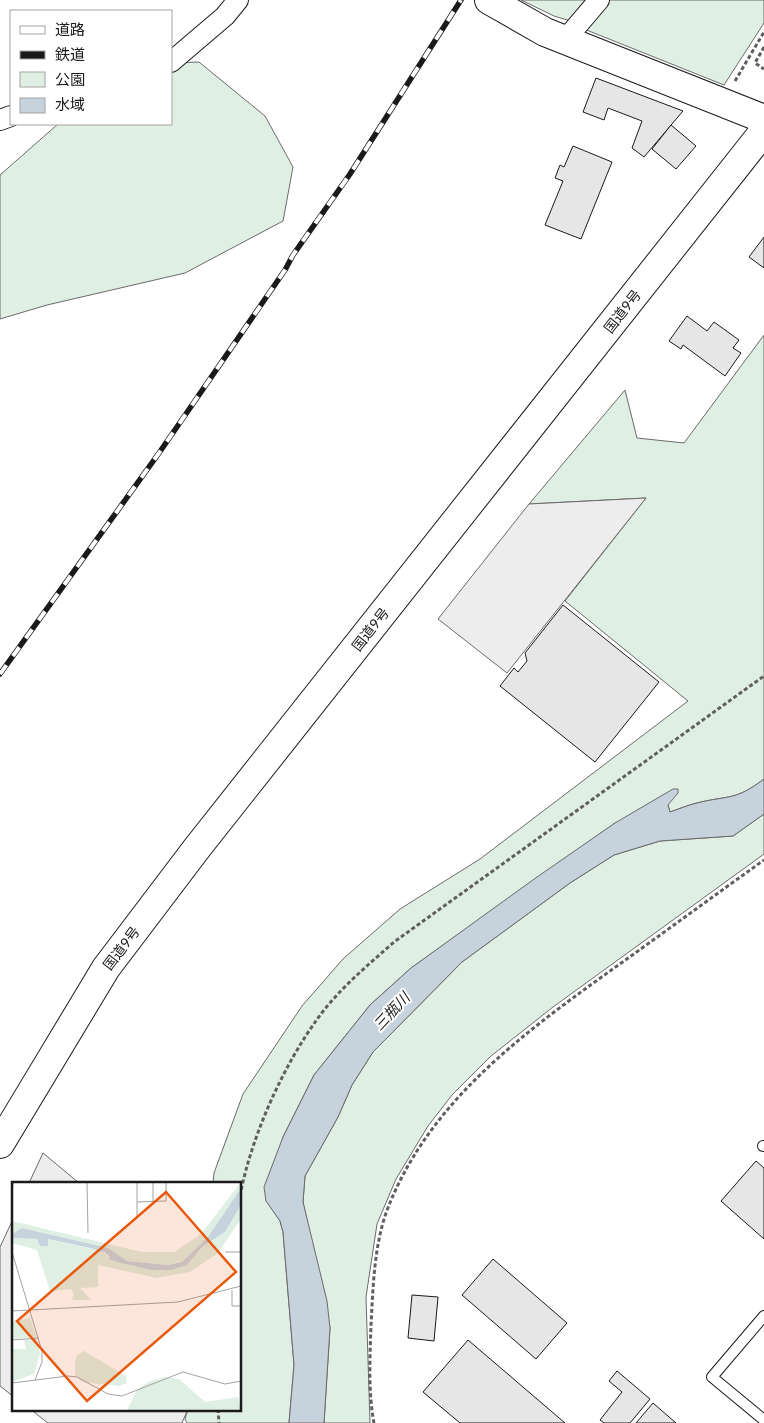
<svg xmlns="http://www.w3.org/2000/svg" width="764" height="1423" viewBox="0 0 764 1423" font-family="Lato,'Noto Sans JP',sans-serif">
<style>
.green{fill:#e0efe3;stroke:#6a6a6a}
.parking{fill:#ededed;stroke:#6a6a6a}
.water{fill:#c6d2dc;stroke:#6a6a6a}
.building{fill:#e6e6e6;stroke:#1a1a1a}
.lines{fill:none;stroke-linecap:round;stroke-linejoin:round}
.lane-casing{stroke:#1a1a1a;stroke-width:12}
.street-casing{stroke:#1a1a1a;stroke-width:22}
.secondary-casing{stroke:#1a1a1a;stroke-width:30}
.highway-casing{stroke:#1a1a1a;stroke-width:30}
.path{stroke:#5f5f5f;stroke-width:3;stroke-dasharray:4 2.5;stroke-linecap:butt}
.lane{stroke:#fff;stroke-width:10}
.street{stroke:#fff;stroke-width:20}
.secondary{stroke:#fff;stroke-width:28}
.highway{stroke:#fff;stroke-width:28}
.rail-casing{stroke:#1a1a1a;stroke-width:5.5}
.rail{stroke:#fff;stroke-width:4;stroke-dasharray:11;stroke-linecap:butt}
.labels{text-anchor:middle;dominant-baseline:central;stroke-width:4;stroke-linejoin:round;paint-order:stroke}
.street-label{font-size:14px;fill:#1a1a1a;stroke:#fff}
.water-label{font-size:15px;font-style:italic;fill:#1a1a1a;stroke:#fff}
.inset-road{fill:none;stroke:#a3a3a3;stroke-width:1}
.view{fill:#e8590c;fill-opacity:0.15;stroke:#e8590c;stroke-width:2.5}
.inset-edge{fill:none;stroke:#1a1a1a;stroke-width:2.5}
</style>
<rect width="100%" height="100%" fill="#fff"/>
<g class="green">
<polygon points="521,0 591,0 574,22 554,16"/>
<polygon points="607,0 764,0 764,23 724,85 584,29"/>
<polygon points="199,62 265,116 293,167 283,221 185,273 47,305 0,319 0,175 58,124 171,124 171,63"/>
<path d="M 764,335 L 764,779 C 735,801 729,795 697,803 C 688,805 679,809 670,812 L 668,805 L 615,823 L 411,968 L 370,1005 L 314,1075 L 283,1137 L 266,1200 L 280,1221 L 283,1232 L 294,1365 L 289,1423 L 187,1423 L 185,1419 L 188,1409 L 240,1409 L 240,1183 L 213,1183 L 214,1173 L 243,1094 L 302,1006 L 343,959 L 400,909 L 480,859 L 688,701 L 565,601 L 646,498 L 529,504 L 625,390 L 637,438 L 684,443 Z"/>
<polygon points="764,814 764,854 553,1007 491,1056 452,1095 428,1126 396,1179 377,1224 366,1297 370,1423 324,1423 330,1328 303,1202 305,1176 338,1117 352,1085 373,1052 462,962 570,883 614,855 660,841 733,836"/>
</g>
<g class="parking">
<polygon points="646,498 507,673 438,619 529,504"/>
<polygon points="43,1153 79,1183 29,1183"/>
<polygon points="14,1217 14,1397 0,1386 0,1247"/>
<polygon points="30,1409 188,1409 182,1423 48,1423"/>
</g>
<path class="water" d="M 764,779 L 764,814 L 733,836 L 660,841 L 614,855 L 570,883 L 462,962 L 373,1052 L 352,1085 L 338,1117 L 305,1176 L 303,1202 L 327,1301 L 330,1328 L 324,1423 L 289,1423 L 294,1365 L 283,1232 L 280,1221 L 266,1201 L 264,1187 L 283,1137 L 314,1075 L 370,1005 L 411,968 L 537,877 L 615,823 L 673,789 L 678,789 L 678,793 L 668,805 L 670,812 C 679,809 688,805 697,803 C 729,795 735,801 764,779 Z"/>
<g class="building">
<polygon points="596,78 683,111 644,157 632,148 642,121 608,108 604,120 583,112"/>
<polygon points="671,125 696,146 676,169 652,149"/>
<polygon points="573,146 612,162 581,239 545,225 563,181 555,178 560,165 564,167"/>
<polygon points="764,237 764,268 749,257"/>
<polygon points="687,316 707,331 714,322 739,340 733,348 741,353 725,376 683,345 681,349 669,341"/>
<polygon points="563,605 659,682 595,762 500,686 514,668 518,672 527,661 525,653"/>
<polygon points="756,1161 764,1168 764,1239 721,1201"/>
<polygon points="493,1259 567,1323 536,1359 462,1295"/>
<polygon points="412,1295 438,1297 434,1341 408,1338"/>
<polygon points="468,1340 565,1423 460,1423 423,1392"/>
<polygon points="617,1371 650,1399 630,1423 604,1423 600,1420 622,1392 609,1381"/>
<polygon points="653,1403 676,1423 636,1423"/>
</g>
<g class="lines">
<g class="lane-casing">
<g id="lane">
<polyline points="763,1146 764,1146"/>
<polyline points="764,1316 712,1377 764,1420"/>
</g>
</g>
<g class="street-casing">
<g id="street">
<polyline points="565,40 599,0"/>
<polyline points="171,62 225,16 238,0"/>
<polyline points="0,120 11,116"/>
</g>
</g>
<g class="secondary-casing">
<polyline id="secondary" points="489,0 545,32 764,119"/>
</g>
<g class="highway-casing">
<polyline id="highway" points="0,1144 106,968 197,848 764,131"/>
</g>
<g class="path">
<polyline points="764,47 755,63 764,69"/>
<polyline points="735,81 764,32"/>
<path d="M 240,1196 C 251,1137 283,1066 318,1018 C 339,989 368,965 394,942 L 764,676"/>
<polyline points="218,1409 219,1423"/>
<path d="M 374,1423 C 368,1392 370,1356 371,1325 C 373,1288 374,1248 386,1213 C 427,1102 525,1032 617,966 C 666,931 715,895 764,860"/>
</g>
<use href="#lane" class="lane"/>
<use href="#street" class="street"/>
<use href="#secondary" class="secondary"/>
<use href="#highway" class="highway"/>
<g class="rail-casing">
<polyline id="rail" points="0,674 159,453 285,270 293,255 350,174 461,0"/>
</g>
<use href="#rail" class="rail"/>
</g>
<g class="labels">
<g class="street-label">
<text transform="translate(622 311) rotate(-52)">国道9号</text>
<text transform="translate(370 629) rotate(-52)">国道9号</text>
<text transform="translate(121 948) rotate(-53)">国道9号</text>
</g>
<g class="water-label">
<text transform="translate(391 1011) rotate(-47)">三瓶川</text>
</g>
</g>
<g transform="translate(12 1182)">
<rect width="229" height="229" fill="#fff"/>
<path d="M 229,0 L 229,6 L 196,55 L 170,80 L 156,83 L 115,79 L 95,66 L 10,46 L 0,52 L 0,39 L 130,70 L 162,70 L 189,52 ZM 229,23 L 229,37 L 206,71 L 178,90 L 144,96 L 86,83 L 86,105 L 68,106 L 79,118 L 59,118 L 62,113 L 59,107 L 38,109 L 25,68 L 0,61 L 0,56 L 25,57 L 28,64 L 35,57 L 90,69 L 98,76 L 139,88 L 176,82 L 191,64 L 213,50 ZM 18,136 L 25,155 L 0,157 L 0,139 ZM 25,157 L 28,172 L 22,192 L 0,200 L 0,167 L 14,167 L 12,158 ZM 72,169 L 114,194 L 115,201 L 107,204 L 70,200 L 63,193 L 63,181 L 65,173 ZM 153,195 L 167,197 L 193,220 L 226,215 L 229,228 L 115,228 L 125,208 L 136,200 Z" fill="#e0efe3"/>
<path d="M 229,6 L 229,23 L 213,50 L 191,64 L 175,83 L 159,88 L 139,88 L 105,80 L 96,77 L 98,75 L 92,70 L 78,66 L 36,57 L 36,64 L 28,64 L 25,57 L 0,56 L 0,52 L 10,46 L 96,66 L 115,79 L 156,83 L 170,80 L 196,55 Z" fill="#c6d2dc"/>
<path class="inset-road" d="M 75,0 L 76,51M 125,0 L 125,35M 141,0 L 141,19M 0,15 L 1,0M 125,20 L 154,19 L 154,0M 0,70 L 30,169 L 30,180 L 23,198M 213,70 L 229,70M 220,108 L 220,124 L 229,124M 0,129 L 166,120 L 229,104M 0,158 L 27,156M 0,201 L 56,194 L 65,195 L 96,212 L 110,214 L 171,190 L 213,202 L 229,199"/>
<path class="view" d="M 154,10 L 224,90 L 75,219 L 5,139 Z"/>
<rect width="229" height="229" class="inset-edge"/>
</g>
<rect x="10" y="10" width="162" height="115" fill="#ffffff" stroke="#a3a3a3"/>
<rect x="20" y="26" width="25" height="8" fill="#ffffff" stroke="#a3a3a3"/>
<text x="55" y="35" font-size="15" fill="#1a1a1a">道路</text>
<rect x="20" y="51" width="25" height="8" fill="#1a1a1a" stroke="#a3a3a3"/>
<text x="55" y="60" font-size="15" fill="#1a1a1a">鉄道</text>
<rect x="20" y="72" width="25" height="15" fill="#e0efe3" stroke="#a3a3a3"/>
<text x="55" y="85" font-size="15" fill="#1a1a1a">公園</text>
<rect x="20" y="98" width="25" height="15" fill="#c6d2dc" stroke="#a3a3a3"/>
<text x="55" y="110" font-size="15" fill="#1a1a1a">水域</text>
</svg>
